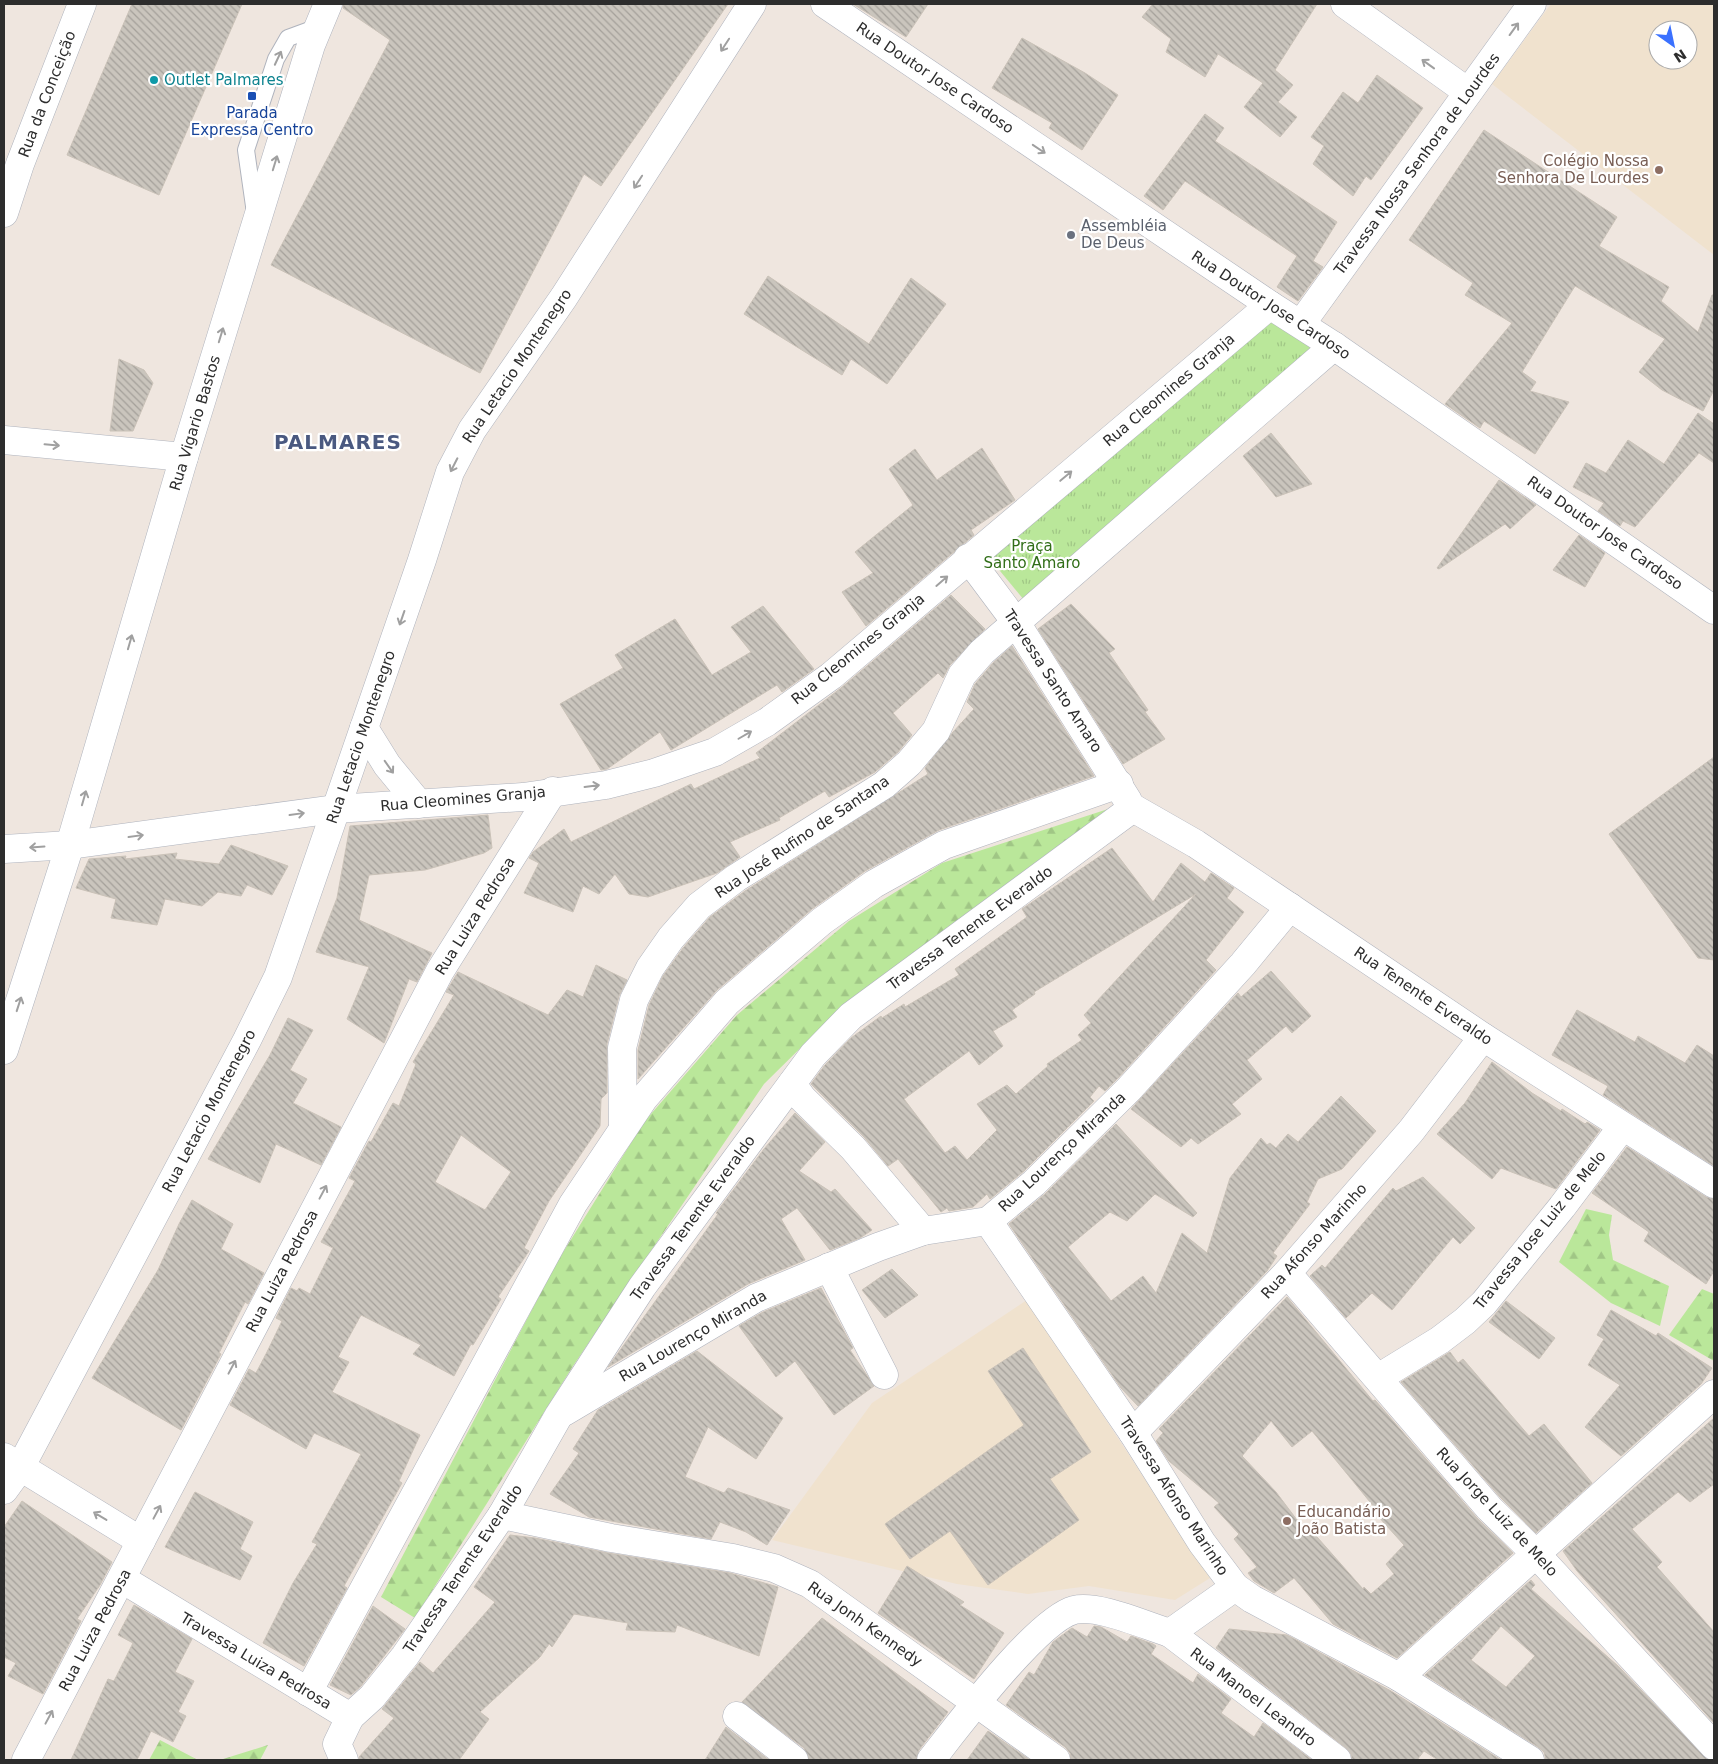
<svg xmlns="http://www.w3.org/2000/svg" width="1718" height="1764" viewBox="0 0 1718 1764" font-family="'DejaVu Sans',sans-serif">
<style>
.education{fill:#f0e2ce;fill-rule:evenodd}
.grass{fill:url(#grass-tufts)}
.forest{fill:url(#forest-firs)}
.building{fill:url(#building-back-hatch);stroke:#cac2b8;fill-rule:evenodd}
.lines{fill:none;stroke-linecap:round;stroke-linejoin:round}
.lane-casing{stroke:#afb3bd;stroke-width:18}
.street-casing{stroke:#afb3bd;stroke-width:29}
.secondary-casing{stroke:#afb3bd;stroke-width:29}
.lane{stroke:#fff;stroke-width:16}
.street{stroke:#fff;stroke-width:28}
.secondary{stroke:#fff;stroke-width:28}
.oneway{stroke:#a0a0a0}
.culture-dot{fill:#0f9aa8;stroke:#fff;stroke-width:2}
.transit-dot{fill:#1a4fb4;stroke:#fff;stroke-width:2}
.education-dot{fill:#8d6e63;stroke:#fff;stroke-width:2}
.worship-dot{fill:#6b7280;stroke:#fff;stroke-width:2}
.labels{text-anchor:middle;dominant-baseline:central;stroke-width:4.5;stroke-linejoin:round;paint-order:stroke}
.street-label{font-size:15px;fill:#2d2d2d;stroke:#fff}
.culture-label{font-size:15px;fill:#0d838f;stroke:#fff;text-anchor:start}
.transit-label{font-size:15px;fill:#164399;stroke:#fff}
.education-label{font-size:15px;fill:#785e54;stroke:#fff;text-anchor:end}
.worship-label{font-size:15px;fill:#5b616d;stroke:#fff;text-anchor:start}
.park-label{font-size:15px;fill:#316e18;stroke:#fff}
.district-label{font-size:20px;font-weight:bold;letter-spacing:1px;fill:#4a5980;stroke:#fff}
</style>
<defs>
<pattern id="grass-tufts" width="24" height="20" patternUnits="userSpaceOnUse" patternTransform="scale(1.25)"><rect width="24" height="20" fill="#bae79a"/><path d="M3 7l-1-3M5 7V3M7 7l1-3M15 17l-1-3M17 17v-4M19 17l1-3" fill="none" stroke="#a0c685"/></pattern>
<pattern id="forest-firs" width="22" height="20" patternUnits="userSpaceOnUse" patternTransform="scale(1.25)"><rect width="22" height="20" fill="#bae79a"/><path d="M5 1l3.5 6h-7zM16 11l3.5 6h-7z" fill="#a0c685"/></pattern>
<pattern id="building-back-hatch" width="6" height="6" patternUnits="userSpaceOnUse" patternTransform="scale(1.25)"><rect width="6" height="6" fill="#cac5bd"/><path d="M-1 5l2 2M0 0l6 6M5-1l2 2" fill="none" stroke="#a4a09a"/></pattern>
</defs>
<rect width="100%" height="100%" fill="#efe6df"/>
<g class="education">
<path d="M 1551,4 L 1714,4 L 1714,255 L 1492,84 ZM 1658,30 L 1688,30 L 1688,60 L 1658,60 Z"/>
<polygon points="1027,1300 1210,1578 1175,1600 1089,1586 1028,1594 957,1584 772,1540 872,1403"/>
</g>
<polygon class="grass" points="1273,317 1315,351 1024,600 986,554"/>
<g class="forest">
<polygon points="1108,809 848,1001 764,1084 573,1366 415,1618 381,1597 557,1262 644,1122 737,1015 849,921 942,863"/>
<polygon points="1586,1209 1612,1215 1609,1235 1613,1260 1669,1286 1660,1326 1611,1303 1559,1262"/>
<polygon points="1702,1289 1714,1294 1714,1361 1669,1335"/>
<polygon points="160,1740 198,1760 149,1760"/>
<polygon points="268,1745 260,1760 220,1760"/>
</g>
<g class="building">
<polygon points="132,4 242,4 159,195 67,155"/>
<polygon points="343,4 728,4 601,186 584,174 480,373 271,265 390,40 343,8"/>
<polygon points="853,4 928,4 906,37"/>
<polygon points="1153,4 1317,4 1275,70 1293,85 1278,102 1297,117 1280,137 1244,107 1263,83 1218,54 1205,77 1166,52 1171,39 1142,17"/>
<polygon points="1022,38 1085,73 1118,95 1082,150 1049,128 1052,123 992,88"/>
<polygon points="1377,75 1423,108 1371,180 1366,176 1353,196 1313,164 1324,146 1311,137 1343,92 1358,103"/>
<polygon points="1205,114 1224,128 1215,141 1337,222 1313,261 1323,267 1298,301 1277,287 1297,256 1185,181 1163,210 1144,196"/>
<polygon points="1484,130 1617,217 1599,246 1669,287 1661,301 1698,332 1712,295 1714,295 1714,390 1703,411 1662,390 1639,372 1665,339 1575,286 1522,372 1536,382 1530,391 1569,402 1535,454 1484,421 1480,428 1445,404 1512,323 1465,295 1473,283 1409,240"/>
<polygon points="768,276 869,344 911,278 946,304 887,384 851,359 842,375 744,314"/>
<polygon points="119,359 144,370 153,383 133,431 110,431"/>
<polygon points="1698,413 1714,424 1714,463 1699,453 1635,527 1623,521 1620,526 1598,511 1604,503 1573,487 1586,463 1606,473 1628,440 1664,464"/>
<polygon points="1271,433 1312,484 1276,497 1243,456"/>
<polygon points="982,448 1015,500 971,530 974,535 866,626 842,592 873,573 855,552 913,505 889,469 915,449 937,480"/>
<polygon points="1499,480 1536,505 1510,529 1505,524 1439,569 1437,568"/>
<polygon points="1579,535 1605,553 1585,587 1553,570"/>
<polygon points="951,595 985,629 950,665 943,678 938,673 893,713 912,735 898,752 875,772 829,797 825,791 779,818 780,820 730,842 740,857 717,873 648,897 629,894 615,874 599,894 583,886 573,912 524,893 539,863 529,858 533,852 564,829 571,842 691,784 694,789 760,758 756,753 841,688"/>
<polygon points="1071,604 1115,649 1109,653 1148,710 1145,712 1165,739 1123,764 1038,629"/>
<polygon points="763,606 814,669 782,692 777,685 671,750 660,732 607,769 601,770 560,704 623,668 615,655 675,619 712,675 751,652 731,627"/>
<polygon points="1012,646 1094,776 939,830 865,871 812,909 717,990 638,1079 638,1050 649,1005 663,976 683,948 710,917 745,891 928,774 925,768 953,732 974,709 967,702 975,684 993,663"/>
<polygon points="1714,757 1714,960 1698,958 1609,834"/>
<polygon points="488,815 492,848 484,853 425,870 369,875 359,920 432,953 417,982 409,979 384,1043 347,1019 369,967 316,952 337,898 350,826"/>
<polygon points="231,845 288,866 272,895 247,885 241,896 218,892 202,906 165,899 157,925 111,918 116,899 76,888 89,859 126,856 125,859 177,853 175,859 219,864"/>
<path d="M 1112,848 L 1153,902 L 1181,863 L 1205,882 L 1211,873 L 1234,888 L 1227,898 L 1244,912 L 1206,960 L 1216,970 L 1118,1078 L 1105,1091 L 1099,1086 L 1090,1097 L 1094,1101 L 1024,1171 L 990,1199 L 987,1194 L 973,1207 L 949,1211 L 947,1208 L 941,1212 L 898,1159 L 888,1166 L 864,1137 L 811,1084 L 825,1065 L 851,1038 L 881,1016 L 882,1018 L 904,1004 L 905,1007 L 959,975 L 955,969 L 1027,917 L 1022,909 ZM 1196,894 L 1084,1015 L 1091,1023 L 1078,1035 L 1082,1040 L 1047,1064 L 1048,1066 L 1016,1094 L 1007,1085 L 977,1104 L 997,1130 L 967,1160 L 955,1146 L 945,1153 L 904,1099 L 969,1051 L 979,1065 L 1003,1046 L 993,1031 L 1017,1017 L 1012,1010 L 1035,994 L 1034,992 Z"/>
<path d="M 596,965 L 627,980 L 619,996 L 607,1044 L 607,1093 L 601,1099 L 600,1126 L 549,1201 L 524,1248 L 529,1251 L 498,1297 L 501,1299 L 473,1345 L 471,1344 L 454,1376 L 413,1354 L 421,1345 L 361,1315 L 338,1357 L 349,1362 L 332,1392 L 420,1435 L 399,1481 L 402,1483 L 344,1586 L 347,1588 L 304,1666 L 263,1643 L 293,1583 L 317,1544 L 312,1542 L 361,1454 L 314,1433 L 306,1449 L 230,1405 L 249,1369 L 256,1373 L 267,1352 L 282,1321 L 276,1318 L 291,1288 L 297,1291 L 299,1288 L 310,1294 L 333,1248 L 321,1242 L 355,1181 L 349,1178 L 369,1141 L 371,1142 L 393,1103 L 399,1106 L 416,1064 L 413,1062 L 454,995 L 446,992 L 458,972 L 548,1015 L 567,990 L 583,997 ZM 461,1135 L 511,1172 L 485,1210 L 435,1182 Z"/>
<polygon points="1271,971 1311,1016 1292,1033 1286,1026 1247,1060 1262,1079 1232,1104 1241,1114 1198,1144 1191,1138 1181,1147 1131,1109 1238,993 1241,997"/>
<polygon points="1577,1010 1635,1042 1638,1036 1685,1063 1697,1045 1714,1056 1714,1166 1603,1095 1608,1086 1552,1055"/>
<polygon points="288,1018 313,1030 290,1070 307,1079 293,1103 341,1127 321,1165 276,1144 260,1183 208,1159 270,1055"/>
<polygon points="1492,1062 1532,1093 1561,1111 1562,1109 1585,1124 1587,1122 1600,1130 1556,1189 1501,1168 1492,1179 1437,1134 1465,1103"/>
<polygon points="1341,1096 1376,1131 1342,1169 1318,1179 1307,1202 1310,1204 1273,1253 1277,1256 1267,1271 1138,1406 1121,1388 1009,1224 1045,1194 1116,1124 1197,1213 1193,1217 1155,1194 1127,1221 1110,1212 1068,1247 1111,1301 1143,1276 1156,1293 1182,1233 1207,1253 1230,1178 1261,1138 1267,1145 1270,1143 1276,1148 1288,1134 1298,1142"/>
<polygon points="795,1113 825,1142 799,1171 831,1192 835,1189 872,1230 860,1238 830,1250 797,1208 781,1219 805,1260 748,1284 608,1367 718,1214 716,1213 764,1149"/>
<polygon points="1627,1147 1706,1197 1714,1199 1714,1271 1706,1284 1644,1241 1649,1232 1592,1193"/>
<polygon points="1423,1177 1475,1228 1460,1244 1453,1237 1392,1310 1372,1293 1346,1318 1310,1276 1322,1265 1325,1268 1393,1188 1396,1191"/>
<polygon points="192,1200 233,1224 221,1249 264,1273 248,1304 245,1302 219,1353 221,1354 181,1430 92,1378 158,1270 179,1224"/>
<polygon points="892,1269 918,1295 885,1318 862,1290"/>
<polygon points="821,1288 853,1348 850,1350 874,1386 834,1415 795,1361 776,1377 739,1326 763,1312"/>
<path d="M 1287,1297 L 1373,1401 L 1375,1400 L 1477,1518 L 1513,1553 L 1397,1658 L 1333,1624 L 1294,1578 L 1274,1593 L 1254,1581 L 1248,1573 L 1257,1567 L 1234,1539 L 1239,1534 L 1214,1507 L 1219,1503 L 1169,1461 L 1156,1441 L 1163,1433 L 1159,1429 ZM 1271,1421 L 1292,1447 L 1312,1431 L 1379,1513 L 1377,1515 L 1404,1545 L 1386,1564 L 1394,1574 L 1371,1594 L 1364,1587 L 1363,1589 L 1310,1529 L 1306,1532 L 1276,1492 L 1242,1456 Z"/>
<polygon points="1506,1301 1555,1338 1539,1359 1489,1322"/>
<polygon points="1611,1310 1656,1336 1658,1333 1712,1368 1701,1384 1621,1456 1585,1427 1620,1385 1588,1365 1604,1339 1597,1335"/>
<polygon points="1023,1348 1091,1452 1050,1479 1079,1520 988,1585 950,1531 910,1559 885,1524 1024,1425 988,1371"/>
<polygon points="697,1351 783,1418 756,1459 708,1427 685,1477 724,1493 728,1488 790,1510 767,1545 746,1532 720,1522 711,1539 589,1517 550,1494 579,1453 573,1449 598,1410"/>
<polygon points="1450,1352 1458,1363 1463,1359 1529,1436 1544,1424 1592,1483 1536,1533 1500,1497 1401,1382"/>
<polygon points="1714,1418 1714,1484 1690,1502 1678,1492 1632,1529 1662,1562 1657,1567 1714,1632 1714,1723 1577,1571 1563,1551"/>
<polygon points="195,1492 253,1522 240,1549 252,1556 240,1580 165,1547"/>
<polygon points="22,1501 112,1562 100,1585 77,1619 81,1621 43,1694 8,1676 16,1663 4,1657 4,1527"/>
<polygon points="510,1535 535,1538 608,1553 730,1573 778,1587 759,1656 677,1625 675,1632 626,1630 628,1623 574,1614 552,1647 549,1644 540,1657 480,1712 489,1719 459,1760 359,1760 359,1757 394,1718 382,1709 420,1662 433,1673 495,1602 474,1587"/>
<polygon points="907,1566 964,1602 960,1605 1004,1633 974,1679 878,1613"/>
<path d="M 1531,1580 L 1535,1585 L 1531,1589 L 1618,1666 L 1708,1760 L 1546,1760 L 1544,1752 L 1538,1747 L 1425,1675 ZM 1501,1626 L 1535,1656 L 1506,1687 L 1471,1660 Z"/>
<polygon points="134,1605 192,1639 175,1672 194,1681 178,1712 186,1716 173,1742 151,1731 137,1760 71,1760 108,1679 114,1681 133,1643 118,1635"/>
<polygon points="373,1606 405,1629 361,1686 351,1695 330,1685"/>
<polygon points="822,1618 948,1712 919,1750 916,1760 809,1760 804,1748 742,1702"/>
<polygon points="1094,1626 1101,1627 1127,1642 1131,1636 1153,1644 1156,1646 1151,1654 1193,1683 1198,1674 1231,1699 1221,1713 1254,1737 1263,1723 1312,1760 1071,1760 1070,1753 1065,1747 1006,1705 1029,1672 1034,1675 1053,1642 1072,1628 1087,1637"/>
<polygon points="1229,1629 1287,1635 1391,1691 1501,1760 1438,1760 1424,1751 1417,1760 1352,1760 1351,1754 1346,1748 1216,1648"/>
<polygon points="726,1727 727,1728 769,1760 705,1760"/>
<polygon points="988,1731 1030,1760 967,1760"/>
</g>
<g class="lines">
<g class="lane-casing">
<polyline id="lane" points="255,213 246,150 276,59 288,38 318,27"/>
</g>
<g class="street-casing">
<g id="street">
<polyline points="1345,4 1468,92"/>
<polyline points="4,213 20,164 82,4"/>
<polyline points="4,440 184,457"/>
<polyline points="968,558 1015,621 1128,801"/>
<polyline points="364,728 387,765 419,804"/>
<polyline points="1133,808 1196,844 1483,1037 1714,1184"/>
<polyline points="4,849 70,845 335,809 523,797 606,785 654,773 715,752 767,722 831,676 1270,305 1334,346 1714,610"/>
<polyline points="792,1084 802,1098 853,1148 923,1231"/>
<polyline points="623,1128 622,1048 634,1000 650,968 671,938 699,906 736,878 884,785 909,763 936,731 962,675 982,652 1334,346"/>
<polyline points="988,1221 1133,1433 1202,1543 1235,1587 1252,1599 1399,1677 1530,1760"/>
<polyline points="829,1267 884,1375"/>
<polyline points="1287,1273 1489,1508 1535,1553 1714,1746"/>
<polyline points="1378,1378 1440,1340 1465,1321 1484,1303 1562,1207 1622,1127"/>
<polyline points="564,1412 756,1298 878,1247 923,1231 988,1221 1034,1183 1129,1089 1243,964 1290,907"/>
<polyline points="1133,1433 1287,1273 1411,1131 1483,1037"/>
<polyline points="4,1457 141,1541"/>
<polyline points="4,1490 20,1468 247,1040 278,977 422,560 450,472 472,430 564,297 752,4"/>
<polyline points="502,1515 611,1538 733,1558 774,1568 810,1584 1056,1760"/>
<polyline points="122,1579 350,1717 337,1744 344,1760"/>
<polyline points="1170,1633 1337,1760"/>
<polyline points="1399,1677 1714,1394"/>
<polyline points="308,1692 573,1204 644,1098 727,1002 822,921 874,884 944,845 1119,784"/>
<polyline points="737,1716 794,1760"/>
<polyline points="350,1717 372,1697 405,1656 502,1515 559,1415 642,1287 813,1055 851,1016 1133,808"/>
<polyline points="26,1760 440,971 553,791"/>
<path d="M 931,1760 C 957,1727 1037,1620 1074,1610 C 1098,1604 1146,1626 1170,1633 L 1235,1587"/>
</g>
</g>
<g class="secondary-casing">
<g id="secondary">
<polyline points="825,4 1270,305"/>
<polyline points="1301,324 1532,4"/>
<polyline points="4,1050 70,845 184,457 311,45 328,4"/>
</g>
</g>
<use href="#lane" class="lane"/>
<use href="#street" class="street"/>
<use href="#secondary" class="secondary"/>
</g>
<defs><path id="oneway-shaft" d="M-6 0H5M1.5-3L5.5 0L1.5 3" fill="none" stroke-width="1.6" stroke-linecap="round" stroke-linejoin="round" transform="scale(1.25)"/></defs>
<g class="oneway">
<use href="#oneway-shaft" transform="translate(1514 29) rotate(-54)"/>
<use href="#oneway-shaft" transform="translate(725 45) rotate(123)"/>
<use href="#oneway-shaft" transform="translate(278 58) rotate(-65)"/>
<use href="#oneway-shaft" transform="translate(1428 64) rotate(-144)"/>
<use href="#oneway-shaft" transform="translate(1039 149) rotate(34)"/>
<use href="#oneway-shaft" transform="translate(275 163) rotate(-73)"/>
<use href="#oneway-shaft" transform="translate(638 182) rotate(123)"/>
<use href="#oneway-shaft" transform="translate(221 335) rotate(-73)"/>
<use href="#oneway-shaft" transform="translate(52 445) rotate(5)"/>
<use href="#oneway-shaft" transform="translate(454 465) rotate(117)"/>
<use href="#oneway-shaft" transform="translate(1066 476) rotate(-40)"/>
<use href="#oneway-shaft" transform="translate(942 581) rotate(-41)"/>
<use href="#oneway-shaft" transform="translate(402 618) rotate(109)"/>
<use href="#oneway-shaft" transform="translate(130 642) rotate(-74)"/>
<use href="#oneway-shaft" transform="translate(745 735) rotate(-30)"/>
<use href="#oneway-shaft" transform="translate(389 767) rotate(55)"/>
<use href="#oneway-shaft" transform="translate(592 786) rotate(-7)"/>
<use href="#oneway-shaft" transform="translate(84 798) rotate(-74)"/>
<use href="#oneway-shaft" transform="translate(297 814) rotate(-8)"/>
<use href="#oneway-shaft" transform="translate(136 836) rotate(-8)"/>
<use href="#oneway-shaft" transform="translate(37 847) rotate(176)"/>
<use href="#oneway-shaft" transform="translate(19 1004) rotate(-72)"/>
<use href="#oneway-shaft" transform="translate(323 1192) rotate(-62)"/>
<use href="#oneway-shaft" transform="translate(232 1367) rotate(-62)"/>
<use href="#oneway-shaft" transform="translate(157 1512) rotate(-62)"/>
<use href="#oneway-shaft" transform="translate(100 1516) rotate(-149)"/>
<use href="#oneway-shaft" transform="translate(49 1717) rotate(-62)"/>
</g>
<circle class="culture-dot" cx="154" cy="80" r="5"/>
<rect class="transit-dot" x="247" y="91" width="10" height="10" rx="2.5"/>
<g class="education-dot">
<circle cx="1659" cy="170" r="5"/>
<circle cx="1287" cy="1521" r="5"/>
</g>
<circle class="worship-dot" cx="1071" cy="235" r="5"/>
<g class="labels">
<g class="street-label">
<text transform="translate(935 78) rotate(34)">Rua Doutor Jose Cardoso</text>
<text transform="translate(47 94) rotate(-69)">Rua da Conceição</text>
<text transform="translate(1417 164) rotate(-54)">Travessa Nossa Senhora de Lourdes</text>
<text transform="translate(1271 305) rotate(33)">Rua Doutor Jose Cardoso</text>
<text transform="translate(517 366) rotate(-56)">Rua Letacio Montenegro</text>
<text transform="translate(1169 390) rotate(-40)">Rua Cleomines Granja</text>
<text transform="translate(195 423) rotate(-73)">Rua Vigario Bastos</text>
<text transform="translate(1605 533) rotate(35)">Rua Doutor Jose Cardoso</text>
<text transform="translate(858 649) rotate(-39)">Rua Cleomines Granja</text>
<text transform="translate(1053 681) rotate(57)">Travessa Santo Amaro</text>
<text transform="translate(361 737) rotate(-71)">Rua Letacio Montenegro</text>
<text transform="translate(463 799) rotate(-5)">Rua Cleomines Granja</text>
<text transform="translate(802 837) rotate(-34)">Rua José Rufino de Santana</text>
<text transform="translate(475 916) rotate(-58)">Rua Luiza Pedrosa</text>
<text transform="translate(970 928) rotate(-36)">Travessa Tenente Everaldo</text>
<text transform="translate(1423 996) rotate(34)">Rua Tenente Everaldo</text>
<text transform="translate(209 1111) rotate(-62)">Rua Letacio Montenegro</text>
<text transform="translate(1062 1152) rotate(-43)">Rua Lourenço Miranda</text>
<text transform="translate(693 1218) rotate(-54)">Travessa Tenente Everaldo</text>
<text transform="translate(1540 1230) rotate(-51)">Travessa Jose Luiz de Melo</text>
<text transform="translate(1314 1241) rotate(-48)">Rua Afonso Marinho</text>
<text transform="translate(282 1271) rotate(-62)">Rua Luiza Pedrosa</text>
<text transform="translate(693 1336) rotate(-30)">Rua Lourenço Miranda</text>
<text transform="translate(1174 1496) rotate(57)">Travessa Afonso Marinho</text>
<text transform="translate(1497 1512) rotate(47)">Rua Jorge Luiz de Melo</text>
<text transform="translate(463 1569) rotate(-56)">Travessa Tenente Everaldo</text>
<text transform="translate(865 1624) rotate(35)">Rua Jonh Kennedy</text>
<text transform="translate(95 1630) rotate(-62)">Rua Luiza Pedrosa</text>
<text transform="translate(256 1661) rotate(31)">Travessa Luiza Pedrosa</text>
<text transform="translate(1253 1697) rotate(37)">Rua Manoel Leandro</text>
</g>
<g class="culture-label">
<text x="164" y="80">Outlet Palmares</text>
</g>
<g class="transit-label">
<text x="252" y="113">Parada<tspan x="252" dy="17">Expressa Centro</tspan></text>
</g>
<g class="education-label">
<text x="1649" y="161">Colégio Nossa<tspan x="1649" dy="17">Senhora De Lourdes</tspan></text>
<text x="1297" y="1512" text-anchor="start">Educandário<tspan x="1297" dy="17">João Batista</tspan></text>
</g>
<g class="worship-label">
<text x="1081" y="226">Assembléia<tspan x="1081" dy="17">De Deus</tspan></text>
</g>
<g class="park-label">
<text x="1032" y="546">Praça<tspan x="1032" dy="17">Santo Amaro</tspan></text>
</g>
<g class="district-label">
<text x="338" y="442">PALMARES</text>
</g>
</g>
<rect width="1718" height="1764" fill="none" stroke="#2d2d2d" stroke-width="10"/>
<g transform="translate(1673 45) rotate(147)"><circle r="24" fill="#ffffff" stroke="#ababab"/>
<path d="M0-4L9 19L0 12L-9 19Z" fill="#3b71ff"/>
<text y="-8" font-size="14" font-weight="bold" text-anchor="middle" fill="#2d2d2d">N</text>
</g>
</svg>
